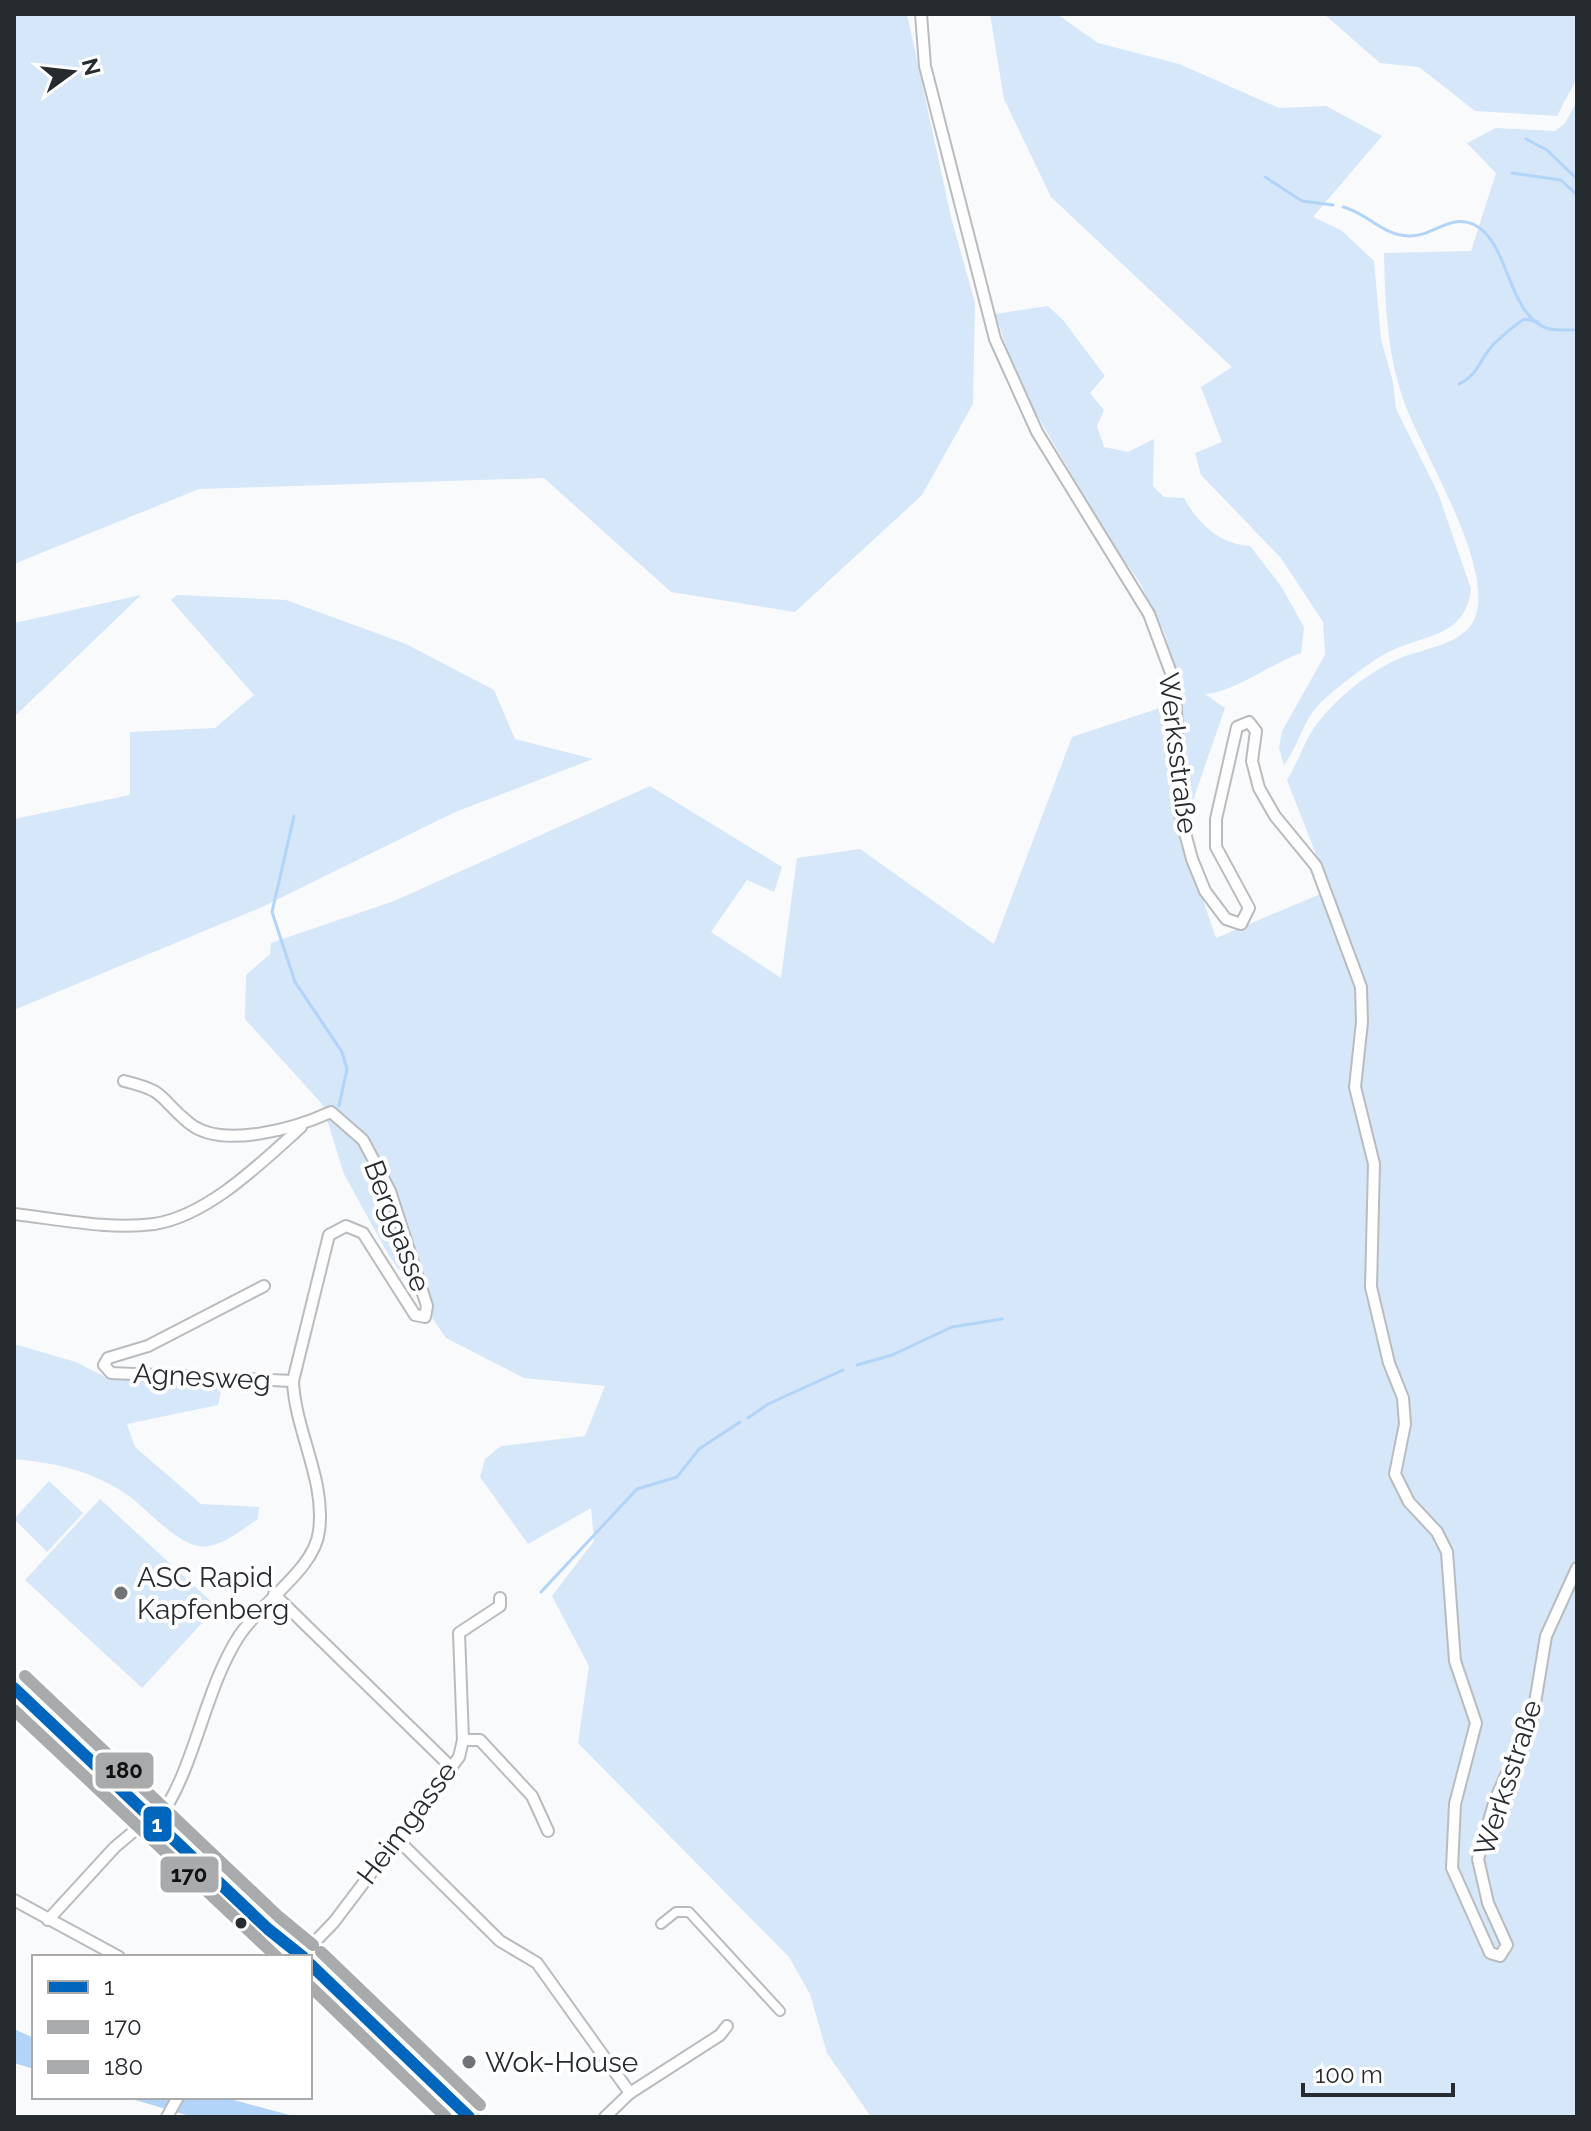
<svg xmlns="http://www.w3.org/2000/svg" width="1591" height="2131" viewBox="0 0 1591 2131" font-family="Raleway,sans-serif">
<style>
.green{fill:#d5e7f9}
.water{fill:#b2d4f8}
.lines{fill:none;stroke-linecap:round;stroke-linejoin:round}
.stream{stroke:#b2d4f8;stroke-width:3}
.pedestrian-casing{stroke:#b9bcbf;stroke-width:12}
.minor-casing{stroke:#b9bcbf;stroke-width:14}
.primary-casing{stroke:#b9bcbf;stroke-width:20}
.pedestrian{stroke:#fefeff;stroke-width:8}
.minor{stroke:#fefeff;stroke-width:10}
.primary{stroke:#fefeff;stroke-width:16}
.bus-1-casing{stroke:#fff;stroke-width:18}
.bus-2-casing{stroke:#fff;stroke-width:18}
.bus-3-casing{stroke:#fff;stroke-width:18}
.bus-1{stroke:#0065bd;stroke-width:12}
.bus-2{stroke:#a8aaac;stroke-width:12}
.bus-3{stroke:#a8aaac;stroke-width:12}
.poi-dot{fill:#707377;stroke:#fff;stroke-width:3}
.bus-dot{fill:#262b30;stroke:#fff;stroke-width:3}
.labels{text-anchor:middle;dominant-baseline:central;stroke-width:8;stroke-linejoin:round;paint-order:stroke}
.street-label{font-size:28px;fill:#262b30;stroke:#fff}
.poi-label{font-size:28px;fill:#262b30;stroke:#fff;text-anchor:start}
.line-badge{stroke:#fff;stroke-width:3}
.badge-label{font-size:22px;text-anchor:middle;font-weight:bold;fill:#fff}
.pale-badge-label{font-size:22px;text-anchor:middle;font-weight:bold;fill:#111}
</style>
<rect width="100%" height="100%" fill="#f9fafc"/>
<g class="green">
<polygon points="14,14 907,14 951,217 975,303 973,404 922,495 795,612 671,592 544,478 199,489 14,564"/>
<path d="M 990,14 L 1057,14 L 1098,43 L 1179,64 L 1279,108 L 1326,106 L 1382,136 L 1313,217 L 1341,230 L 1374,261 L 1381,339 L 1393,382 L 1396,409 L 1438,493 L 1471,589 C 1465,640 1420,634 1385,654 C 1366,664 1337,688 1321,702 C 1303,720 1299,745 1284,765 L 1279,748 L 1282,731 L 1325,655 L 1323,622 L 1281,558 L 1201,475 L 1195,453 L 1222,442 L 1201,387 L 1232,367 L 1051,197 L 1004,99 Z"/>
<polygon points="1324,14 1577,14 1577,78 1557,116 1475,111 1419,67 1380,63"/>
<path d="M 1577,101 L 1577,2117 L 871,2117 L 827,2053 L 810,1994 L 789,1957 L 578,1743 L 589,1666 L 552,1596 L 594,1541 L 591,1508 L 528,1544 L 480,1477 L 485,1459 L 501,1446 L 585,1436 L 605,1386 L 524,1378 L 446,1338 L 388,1254 L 344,1174 L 322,1104 L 245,1019 L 246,975 L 270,954 L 271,943 L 394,901 L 650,786 L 782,867 L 774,892 L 747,880 L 711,932 L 781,978 L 797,858 L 860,849 L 994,944 L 1072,737 L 1181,701 L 1182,695 L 1165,634 L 1140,583 L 1109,539 L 1020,386 L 995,314 L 1048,306 L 1063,320 L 1105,376 L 1090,393 L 1104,410 L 1097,426 L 1104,447 L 1128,452 L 1154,439 L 1153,486 L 1164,497 L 1184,498 C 1199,525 1220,544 1250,546 L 1281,586 L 1304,627 L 1301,653 C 1273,663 1230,694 1205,694 L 1225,708 L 1181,835 L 1216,938 L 1330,890 L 1287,780 C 1296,766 1301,751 1309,736 C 1327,705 1366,673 1400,658 C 1423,649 1463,644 1474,620 C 1497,570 1423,454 1405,404 C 1387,355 1385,304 1384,253 L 1471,251 L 1496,173 L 1467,143 L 1496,128 L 1555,131 L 1565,123 Z"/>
<polygon points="141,595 14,717 14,623"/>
<polygon points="177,595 286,600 406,644 494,690 515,739 593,759 453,813 262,907 14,1010 14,819 130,795 130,732 215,728 254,695 171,600"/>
<path d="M 14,1344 L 76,1362 L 107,1378 L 222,1387 L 218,1405 L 127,1424 L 135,1447 L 201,1504 L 259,1507 L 258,1519 C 242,1529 219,1550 198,1546 C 174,1541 148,1510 129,1496 C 94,1471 56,1463 14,1459 Z"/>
<polygon points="49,1481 83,1513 47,1552 14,1519"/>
<polygon points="100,1499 217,1607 142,1688 25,1580"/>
</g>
<g class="water">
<polygon points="14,2029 34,2038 34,2069 14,2063"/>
<polygon points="125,2097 222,2097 297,2117 193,2117"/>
</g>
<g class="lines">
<g class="stream">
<polyline points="1526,139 1547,150 1577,179"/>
<polyline points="1512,173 1561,180 1577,195"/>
<polyline points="1265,177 1302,201 1333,205"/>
<path d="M 1343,207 C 1366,212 1383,236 1409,236 C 1432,237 1449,214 1473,224 C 1510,241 1506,312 1546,328 C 1554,331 1568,330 1577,330"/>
<path d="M 1459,384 C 1479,374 1479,360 1493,345 C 1502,336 1514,326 1524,319 L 1538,322"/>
<polyline points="294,816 272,912 295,982 342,1052 347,1069 339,1106"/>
<polyline points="857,1365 892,1355 952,1327 1002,1319"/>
<polyline points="748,1418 768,1404 843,1370"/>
<polyline points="541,1592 637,1489 677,1477 699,1449 740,1422"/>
</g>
<g class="pedestrian-casing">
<polyline id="pedestrian" points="661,1924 676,1912 689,1912 780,2011"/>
</g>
<g class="minor-casing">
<g id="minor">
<polyline points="921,14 925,66 995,339 1037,432 1149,614 1171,673 1176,708 1180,814 1192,859 1205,891 1226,919 1241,924 1249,908 1216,847 1216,819 1237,727 1249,722 1256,731 1252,761 1259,788 1275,816 1316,866 1361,987 1362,1022 1355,1087 1374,1164 1371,1287 1389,1363 1403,1398 1405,1424 1395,1474 1409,1502 1437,1532 1447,1552 1455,1661 1476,1723 1455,1804 1452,1868 1490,1953 1500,1956 1507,1945 1488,1903 1478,1859 1495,1800 1533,1715 1546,1636 1577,1568"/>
<path d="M 124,1081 C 169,1092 157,1097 189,1123 C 222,1150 296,1128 331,1112 L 363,1140 L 390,1191 L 427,1306 L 425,1317 L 415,1315 L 363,1233 L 346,1226 L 329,1235 L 293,1381 C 295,1431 326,1480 319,1531 C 315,1569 261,1602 239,1636 C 203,1692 195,1771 157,1821"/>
<path d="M 14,1214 C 59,1219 109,1230 154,1224 C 208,1216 262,1162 301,1127"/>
<polyline points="264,1286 148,1346 108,1358 104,1365 111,1373 293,1381"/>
<polyline points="274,1594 452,1768"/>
<polyline points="463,1740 480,1740 532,1796 548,1831"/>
<polyline points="395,1837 500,1941 537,1963 630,2093"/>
<polyline points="14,1900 119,1957"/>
<polyline points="48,1920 115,1847 152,1816"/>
<polyline points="301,1956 334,1922 459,1757 463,1740 459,1633 500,1606 500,1598"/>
<polyline points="268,1957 281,1939"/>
<polyline points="167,2117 178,2097"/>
<polyline points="605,2117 630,2093 720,2035 727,2026"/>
</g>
</g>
<g class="primary-casing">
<g id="primary">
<polyline points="14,1688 268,1929 303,1957"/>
<polyline points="310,1964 469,2117"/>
</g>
</g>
<use href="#pedestrian" class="pedestrian"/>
<use href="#minor" class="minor"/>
<use href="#primary" class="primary"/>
<g class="bus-1-casing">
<g id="bus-1">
<polyline points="14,1688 268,1929 303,1957"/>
<polyline points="310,1964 469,2117"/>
</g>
</g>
<g class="bus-2-casing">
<g id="bus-2">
<polyline points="14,1710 277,1957"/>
<polyline points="310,1986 446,2117"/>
</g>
</g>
<g class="bus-3-casing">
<g id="bus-3">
<polyline points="25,1676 279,1917 313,1945"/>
<polyline points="321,1952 480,2105"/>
</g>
</g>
<use href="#bus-1" class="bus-1"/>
<use href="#bus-2" class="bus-2"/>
<use href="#bus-3" class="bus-3"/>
</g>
<g class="poi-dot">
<circle cx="121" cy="1593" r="8"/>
<circle cx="469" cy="2062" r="8"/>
</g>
<circle class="bus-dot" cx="241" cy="1923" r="7"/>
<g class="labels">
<g class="street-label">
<text transform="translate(1178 753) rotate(83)">Werksstraße</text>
<text transform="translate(397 1226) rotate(69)">Berggasse</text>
<text transform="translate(202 1377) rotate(3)">Agnesweg</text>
<text transform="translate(1508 1778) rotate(-72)">Werksstraße</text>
<text transform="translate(407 1823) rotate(-53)">Heimgasse</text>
</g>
<g class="poi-label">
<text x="137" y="1577">ASC Rapid<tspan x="137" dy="32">Kapfenberg</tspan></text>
<text x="485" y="2062">Wok-House</text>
</g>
</g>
<g class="line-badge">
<rect x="94" y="1751" width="61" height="39" rx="8" fill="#a8aaac"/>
<rect x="142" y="1805" width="31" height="38" rx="8" fill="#0065bd"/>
<rect x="159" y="1855" width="61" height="39" rx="8" fill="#a8aaac"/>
</g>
<g class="badge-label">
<text x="157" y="1832">1</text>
</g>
<g class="pale-badge-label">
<text x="124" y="1778">180</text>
<text x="189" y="1882">170</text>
</g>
<rect width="1591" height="2131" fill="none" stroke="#262b30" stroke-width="32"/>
<rect x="32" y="1955" width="280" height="144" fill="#ffffff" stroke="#a8aaac" stroke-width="2"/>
<rect x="48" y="1981" width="40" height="12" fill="#0065bd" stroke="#a8aaac" stroke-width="2"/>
<text x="104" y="1995" font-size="24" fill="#262b30">1</text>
<rect x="48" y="2021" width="40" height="12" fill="#a8aaac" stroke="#a8aaac" stroke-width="2"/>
<text x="104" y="2035" font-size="24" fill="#262b30">170</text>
<rect x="48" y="2061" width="40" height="12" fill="#a8aaac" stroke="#a8aaac" stroke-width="2"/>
<text x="104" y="2075" font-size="24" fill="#262b30">180</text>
<g transform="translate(72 72) rotate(75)" stroke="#ffffff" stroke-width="6" paint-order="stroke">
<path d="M0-6L14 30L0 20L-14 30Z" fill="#262b30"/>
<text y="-12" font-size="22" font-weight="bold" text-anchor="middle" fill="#262b30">N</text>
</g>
<path d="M1303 2083v12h150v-12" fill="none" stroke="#262b30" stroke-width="4"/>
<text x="1315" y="2083" font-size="24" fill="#262b30" stroke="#ffffff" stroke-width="6" paint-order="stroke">100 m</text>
</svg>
